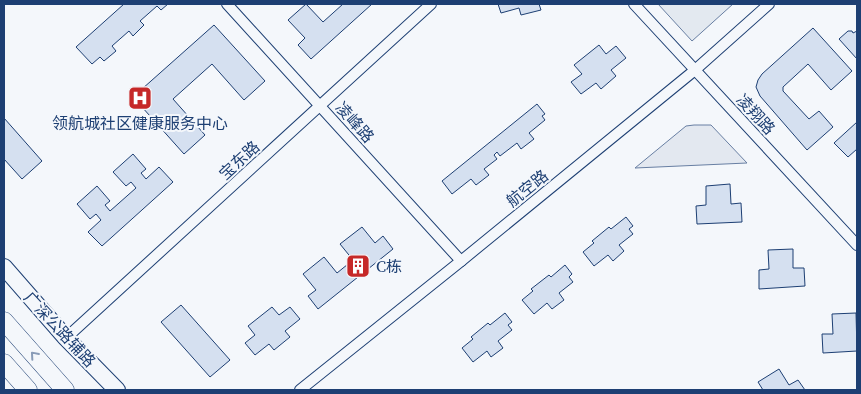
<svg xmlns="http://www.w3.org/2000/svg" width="861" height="394" viewBox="0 0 861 394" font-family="'Source Serif 4','Noto Sans SC',serif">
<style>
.green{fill:#e3e9f0;stroke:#687fa3}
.parking{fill:#e3e8f0;stroke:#687fa3}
.building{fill:#d5e0f0;stroke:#1d3f73}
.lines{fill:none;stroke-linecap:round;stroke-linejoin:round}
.minor-casing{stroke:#1d3f73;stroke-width:12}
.primary-casing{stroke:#1d3f73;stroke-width:18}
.trunk-casing{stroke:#1d3f73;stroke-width:19}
.minor{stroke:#f4f7fb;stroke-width:10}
.primary{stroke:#f4f7fb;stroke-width:16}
.trunk{stroke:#f4f7fb;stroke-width:18}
.oneway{stroke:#889bb7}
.labels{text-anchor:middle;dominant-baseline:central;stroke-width:4;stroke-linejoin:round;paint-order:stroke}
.street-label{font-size:16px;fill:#1d3f73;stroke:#f4f7fb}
.poi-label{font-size:16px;fill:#1d3f73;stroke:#f4f7fb}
</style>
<rect width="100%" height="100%" fill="#f4f7fb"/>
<polygon class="green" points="658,4 733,4 692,41"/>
<polygon class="parking" points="694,125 711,125 747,163 635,168 686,126"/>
<g class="building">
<polygon points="124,4 168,4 161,10 157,6 140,21 144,25 133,36 129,31 112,46 116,51 104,61 100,57 92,64 76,47"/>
<polygon points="306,4 323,22 343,4 372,4 311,59 298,45 305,38 288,20"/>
<polygon points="498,4 539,4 541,10 521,15 519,8 501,13"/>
<polygon points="214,25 265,81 244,100 212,64 173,99 205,135 184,154 133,97"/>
<polygon points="813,28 852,71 831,90 808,64 783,87 783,91 809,119 819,111 833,127 807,150 760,96 756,87 758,80 762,74"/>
<polygon points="848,31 852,31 853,33 857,31 857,59 839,39"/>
<polygon points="599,45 606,54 616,46 626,58 611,70 616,76 601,89 596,83 581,94 571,82 582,74 574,65"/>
<polygon points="537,104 545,114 542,116 545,120 529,133 534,139 521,149 517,143 500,156 497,152 494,155 497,159 484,169 489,175 476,185 471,179 452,194 442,181"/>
<polygon points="4,118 42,161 22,179 4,159"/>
<polygon points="857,122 857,149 848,157 834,143"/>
<polygon points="133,154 146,169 141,173 146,179 159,167 173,182 102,246 88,232 101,220 96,214 90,219 77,204 97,186 110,201 105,205 110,211 136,188 131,182 126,186 113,172"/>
<polygon points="730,184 731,204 741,203 742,222 697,224 696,206 706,205 706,186"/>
<polygon points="626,217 633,226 629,229 633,234 619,245 624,251 613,261 608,255 594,266 583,252 594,243 592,241 609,227 611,229"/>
<polygon points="362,227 375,243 383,236 393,249 318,309 308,296 316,290 303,274 324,257 337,273 353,260 340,244"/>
<polygon points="793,249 793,268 804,268 805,286 759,289 759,270 769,269 768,250"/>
<polygon points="565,265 572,274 569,277 573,282 559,293 564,300 552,309 547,303 534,314 522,300 533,291 531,289 549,275 551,277"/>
<polygon points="181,305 230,360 210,377 161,322"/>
<polygon points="272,307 279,315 290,307 300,319 285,331 290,337 274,350 269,344 255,355 245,343 255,335 248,326"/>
<polygon points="505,313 512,322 508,325 512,330 498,341 503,348 491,357 487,351 473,362 462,348 473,339 471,337 488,323 490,325"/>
<polygon points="856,313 857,351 823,353 822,334 833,334 832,314"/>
<polygon points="779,369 789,385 798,380 805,390 763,390 758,382"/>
</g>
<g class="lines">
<g class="minor-casing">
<g id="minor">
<polyline points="227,4 461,261"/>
<polyline points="634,4 857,245"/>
<polyline points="66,338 431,4"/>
<polyline points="300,390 461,261 695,70 769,4"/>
</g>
</g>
<g class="primary-casing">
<polyline id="primary" points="4,267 66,338 117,390"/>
</g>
<g class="trunk-casing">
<g id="trunk">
<polyline points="4,321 65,390"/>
<polyline points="4,363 28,390"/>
</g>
</g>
<use href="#minor" class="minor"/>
<use href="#primary" class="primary"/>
<use href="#trunk" class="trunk"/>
</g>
<defs><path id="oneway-chevron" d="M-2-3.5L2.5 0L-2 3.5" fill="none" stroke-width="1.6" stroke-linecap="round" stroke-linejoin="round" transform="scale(1.25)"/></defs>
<use class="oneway" href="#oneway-chevron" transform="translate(34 355) rotate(-131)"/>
<defs>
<g id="hospital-square" transform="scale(1.25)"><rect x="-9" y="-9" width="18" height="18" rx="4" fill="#c62828" stroke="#f4f7fb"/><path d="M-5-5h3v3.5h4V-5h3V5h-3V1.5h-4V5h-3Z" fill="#fff"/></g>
<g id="building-square" transform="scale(1.25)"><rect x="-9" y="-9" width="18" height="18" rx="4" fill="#c62828" stroke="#f4f7fb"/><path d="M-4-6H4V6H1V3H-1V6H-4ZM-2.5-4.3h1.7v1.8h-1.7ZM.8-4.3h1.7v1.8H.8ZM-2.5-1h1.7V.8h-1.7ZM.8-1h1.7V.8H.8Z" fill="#fff"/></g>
</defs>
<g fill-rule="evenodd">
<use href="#hospital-square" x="140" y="98"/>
<use href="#building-square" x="358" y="266"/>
</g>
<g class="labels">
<g class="street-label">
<text transform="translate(756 114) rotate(47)">凌翔路</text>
<text transform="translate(355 122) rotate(48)">凌峰路</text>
<text transform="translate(239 160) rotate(-43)">宝东路</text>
<text transform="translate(527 188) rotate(-39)">航空路</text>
<text transform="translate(60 329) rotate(47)">广深公路辅路</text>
</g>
<g class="poi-label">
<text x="140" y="123">领航城社区健康服务中心</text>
<text x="376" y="266" text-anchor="start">C栋</text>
</g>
</g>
<rect width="861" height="394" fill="none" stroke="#1d3f73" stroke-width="10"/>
</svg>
